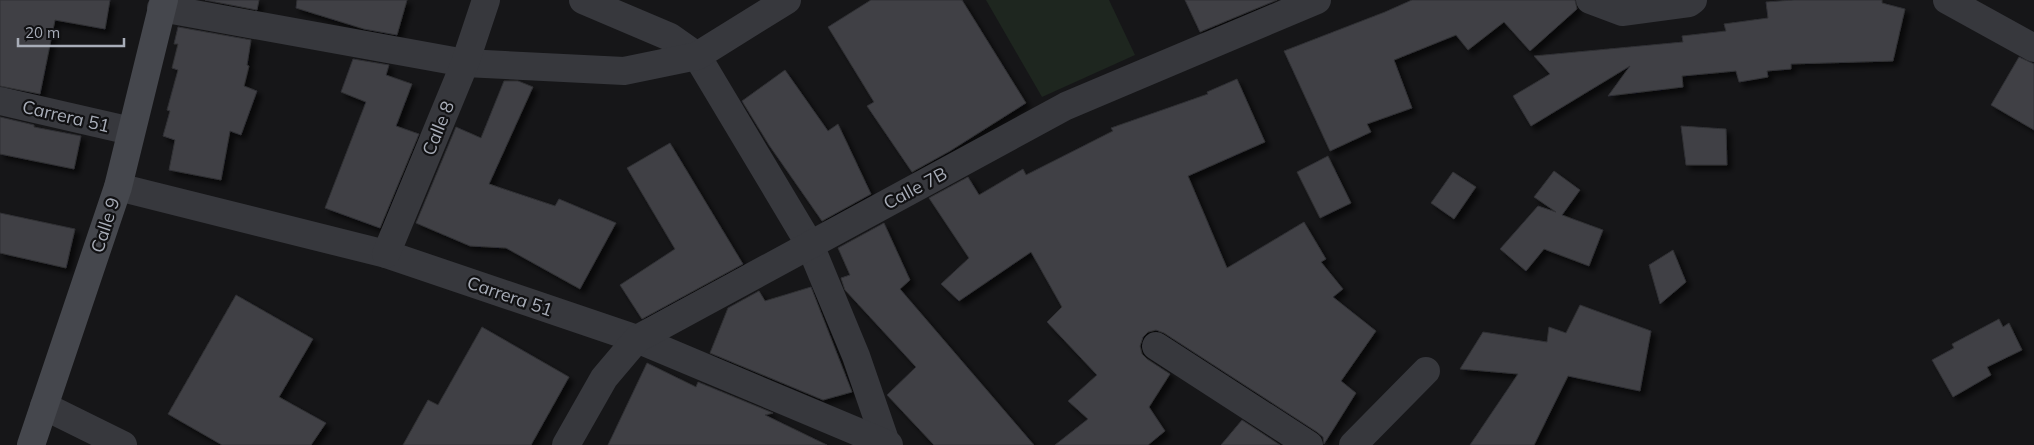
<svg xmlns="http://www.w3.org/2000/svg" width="2034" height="445" viewBox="0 0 2034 445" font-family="Mulish,sans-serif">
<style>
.green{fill:#1e261f}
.building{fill:#404145;stroke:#303034;filter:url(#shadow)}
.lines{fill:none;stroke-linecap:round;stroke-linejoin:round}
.street{stroke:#37383d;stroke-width:28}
.secondary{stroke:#45474d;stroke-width:28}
.labels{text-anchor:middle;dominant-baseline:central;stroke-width:4.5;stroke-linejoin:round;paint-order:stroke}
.street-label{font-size:18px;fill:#a8adb8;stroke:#111113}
</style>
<defs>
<filter id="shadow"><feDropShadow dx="4.5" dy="4.5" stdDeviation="2.5" flood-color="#0009"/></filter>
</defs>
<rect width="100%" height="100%" fill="#161618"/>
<polygon class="green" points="986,0 1109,0 1135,55 1042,97"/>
<g class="building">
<polygon points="0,0 110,0 105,29 55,20 40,94 0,86"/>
<polygon points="205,0 259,0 257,10"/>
<polygon points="297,0 407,0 397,35 364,29 296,8"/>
<polygon points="871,0 962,0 1026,103 950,151 912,172 867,106 874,102 828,27"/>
<polygon points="1185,0 1277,0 1200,32"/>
<polygon points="1412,0 1575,0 1577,9 1530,51 1504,22 1468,50 1456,35 1394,60 1412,108 1367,124 1371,132 1330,151 1284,51 1385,12"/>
<polygon points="1794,0 1882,0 1882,3 1905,9 1893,61 1791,64 1791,69 1767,71 1768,77 1739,82 1736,71 1682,76 1683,87 1608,96 1630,66 1531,126 1513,96 1550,74 1534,56 1683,42 1682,36 1726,31 1724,24 1768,18 1766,2"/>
<polygon points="178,27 251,40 247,65 249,66 244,86 257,91 241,135 230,131 221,180 169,170 175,140 163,136 170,111 167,110 178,70 172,68 178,44 174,44"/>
<polygon points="2019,57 2034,64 2034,130 1991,105"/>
<polygon points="353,59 389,65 386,75 412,84 396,126 419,134 380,228 325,208 366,102 341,92"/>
<polygon points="785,70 828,131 838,124 871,194 822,221 769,145 742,101"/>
<polygon points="1237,79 1265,142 1188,176 1227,268 1304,222 1326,259 1321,262 1343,289 1333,297 1376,331 1341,381 1356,393 1324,444 1323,437 1317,432 1164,333 1156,330 1148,332 1143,337 1140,346 1142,354 1147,359 1170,374 1149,407 1165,431 1148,445 1055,445 1088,419 1068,401 1097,375 1047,322 1062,307 1031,252 959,301 941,284 969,258 929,198 968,177 979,195 1023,169 1026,175 1113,131 1111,128 1208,94 1207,92"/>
<polygon points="504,81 518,81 533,87 489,184 555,206 559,199 616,223 580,289 506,248 470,246 416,223 456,127 481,138"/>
<polygon points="0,117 34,125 34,127 81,136 74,169 0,154"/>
<polygon points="1681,126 1726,129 1727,165 1686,165"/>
<polygon points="670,143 743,264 642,319 620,285 675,249 627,168"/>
<polygon points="1328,156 1351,203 1320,218 1297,172"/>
<polygon points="1554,171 1580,190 1562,215 1603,230 1589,266 1544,249 1526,271 1500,249 1538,206 1556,212 1534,197"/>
<polygon points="1453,172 1476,187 1454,219 1431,203"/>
<polygon points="0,213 75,229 66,268 0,253"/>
<polygon points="884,223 910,280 900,289 1034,445 934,445 887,395 916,367 845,290 841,278 850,275 838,248"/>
<polygon points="1673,250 1686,282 1660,304 1649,265"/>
<polygon points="811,287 852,392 823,400 710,353 728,308 759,291 765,301"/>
<polygon points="236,295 313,339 279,397 326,423 311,445 222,445 168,414"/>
<polygon points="1580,305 1651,331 1640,391 1568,376 1534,445 1470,445 1518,374 1460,369 1483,332 1547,342 1549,327 1566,333"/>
<polygon points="1999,319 2003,327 2009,323 2022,350 1987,367 1991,375 1953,397 1932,360 1954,348 1952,344"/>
<polygon points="482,327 569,377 531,445 403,445 428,400 438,405"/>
<polygon points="647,363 696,387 698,382 773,413 765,415 827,445 608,445"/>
<polygon points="1242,420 1280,445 1221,445"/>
</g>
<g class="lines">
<g class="street">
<polyline points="583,0 670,37 697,56 810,245 856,356 886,443 885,445"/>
<polyline points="1590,0 1622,12 1689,3 1693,0"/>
<polyline points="1947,0 2034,48"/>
<polyline points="161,8 465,63 624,71 697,56 787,0"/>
<polyline points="0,101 131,131"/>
<polyline points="118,187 386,254 637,339 889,445"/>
<polyline points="386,254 465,63 486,0"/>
<polyline points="1156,346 1309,445"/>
<polyline points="44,406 123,445"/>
<polyline points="566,445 604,378 637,339 1066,106 1317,0"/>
<polyline points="1353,445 1426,371"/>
</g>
<polyline class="secondary" points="31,445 118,187 164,0"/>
</g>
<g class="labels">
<g class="street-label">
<text transform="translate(66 116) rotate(13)">Carrera 51</text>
<text transform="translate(438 128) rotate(-68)">Calle 8</text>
<text transform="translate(915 188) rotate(-28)">Calle 7B</text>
<text transform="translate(105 225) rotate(-72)">Calle 9</text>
<text transform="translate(510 296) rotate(19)">Carrera 51</text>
</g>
</g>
<path d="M18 38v8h106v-8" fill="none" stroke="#a8adb8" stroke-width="2.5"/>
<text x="25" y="38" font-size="15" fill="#a8adb8" stroke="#111113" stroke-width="4" paint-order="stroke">20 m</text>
</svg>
